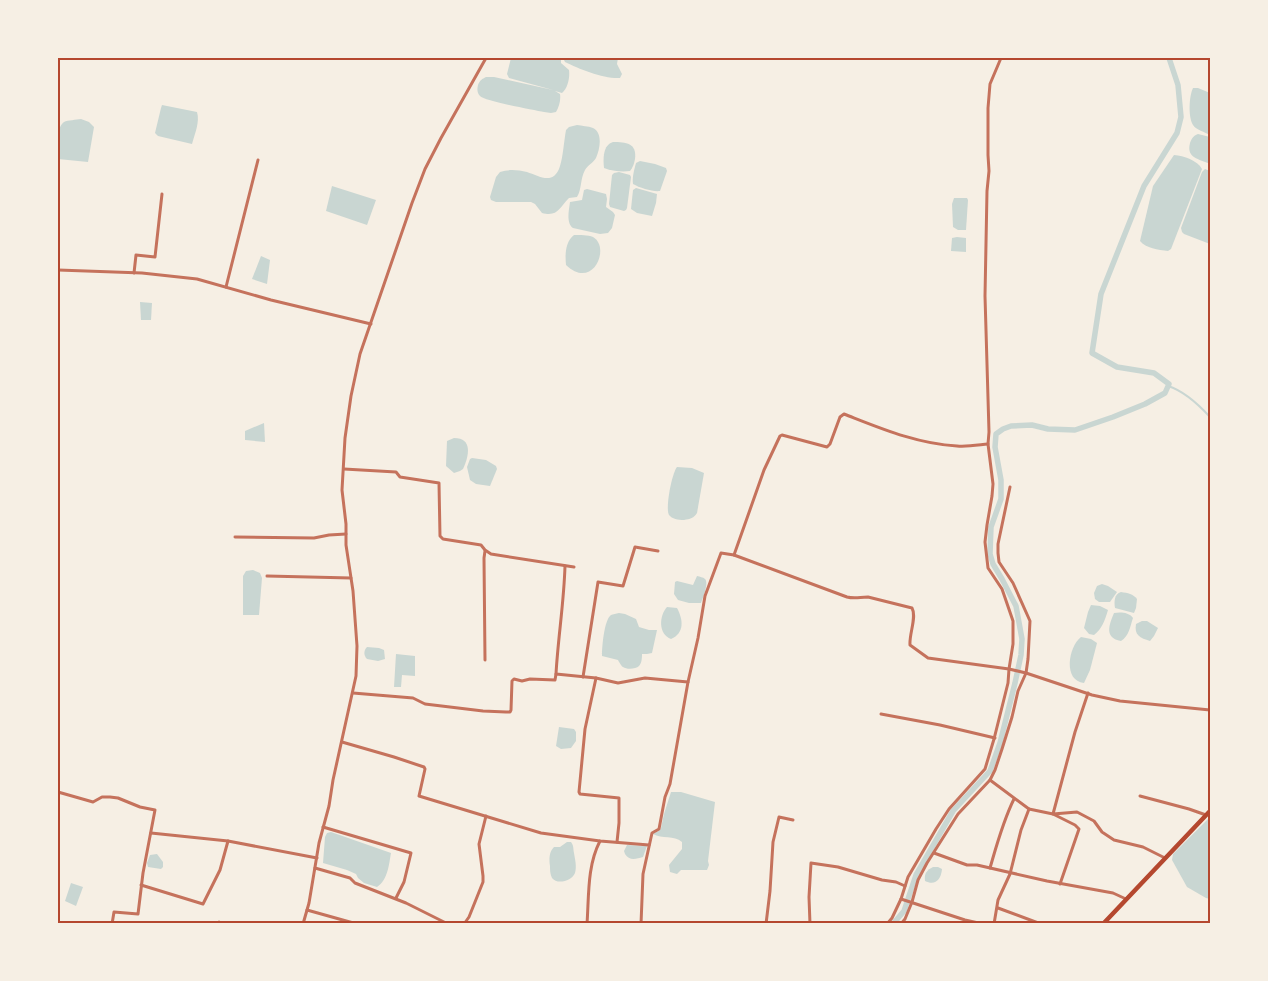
<svg xmlns="http://www.w3.org/2000/svg" width="1268" height="981" viewBox="0 0 1268 981" font-family="'DM Sans',sans-serif">
<style>
.water{fill:#c9d6d2}
.lines{fill:none;stroke-linecap:round;stroke-linejoin:round}
.stream{stroke:#c9d6d2;stroke-width:2}
.canal{stroke:#c9d6d2;stroke-width:5.5}
.minor{stroke:#c5725c;stroke-width:3}
.secondary{stroke:#b5482f;stroke-width:4.5}
.neatline{fill:none;stroke:#b5482f;stroke-width:2}
</style>
<rect width="100%" height="100%" fill="#f6efe4"/>
<g class="water">
<path d="M 511,58 L 561,58 L 561,63 L 569,70 C 570,77 568,88 562,93 L 555,91 L 560,94 C 561,100 559,107 556,112 L 551,113 L 544,112 C 534,110 484,101 480,96 C 477,93 477,89 478,85 C 480,80 482,79 486,77 L 494,77 L 553,90 L 509,78 L 507,74 Z"/>
<path d="M 563,58 L 618,58 L 617,64 L 622,74 L 620,78 C 604,79 579,69 565,62 Z"/>
<path d="M 1193,88 L 1198,88 L 1210,93 L 1210,135 C 1205,132 1196,130 1193,125 C 1188,117 1189,96 1193,88 Z"/>
<path d="M 162,105 L 197,112 C 200,122 195,133 192,144 L 158,136 L 155,133 L 161,108 Z"/>
<path d="M 81,119 L 89,122 L 94,127 L 88,162 L 58,159 C 57,151 56,127 64,122 C 68,120 76,120 81,119 Z"/>
<path d="M 577,125 C 582,126 588,126 593,128 C 603,133 600,149 596,158 C 593,163 588,165 585,170 C 580,179 582,189 577,197 L 569,198 C 559,208 558,217 542,213 L 535,204 L 531,202 L 496,202 L 491,200 L 490,197 L 496,177 L 500,172 C 509,169 518,170 527,172 C 539,176 554,186 560,166 C 563,157 564,141 566,130 L 569,127 Z"/>
<path d="M 1198,134 L 1210,137 L 1210,164 C 1199,159 1186,158 1190,143 C 1192,138 1193,136 1198,134 Z"/>
<path d="M 613,142 C 626,142 637,143 635,159 C 634,164 633,167 630,171 C 622,172 611,171 604,168 C 603,158 603,145 613,142 Z"/>
<path d="M 1174,155 C 1184,156 1197,160 1202,169 L 1171,249 L 1168,251 C 1158,250 1146,248 1140,241 L 1153,186 Z"/>
<path d="M 640,161 L 655,164 L 666,168 L 667,171 L 660,191 C 653,192 640,188 633,184 C 632,178 634,170 636,163 Z"/>
<polygon points="1205,169 1210,171 1210,244 1184,234 1182,232 1181,228 1202,172"/>
<polygon points="619,172 630,175 631,177 627,208 626,210 624,211 610,207 609,204 612,175 614,173"/>
<polygon points="332,186 376,200 367,225 326,211"/>
<polygon points="636,188 657,194 656,203 652,216 637,213 631,209 633,190"/>
<path d="M 587,189 L 606,194 L 607,199 L 606,207 L 613,212 L 615,215 L 612,228 L 608,233 L 600,234 L 573,228 C 566,223 569,210 570,202 L 582,200 L 584,190 Z"/>
<polygon points="954,198 967,198 968,200 966,230 958,230 953,227 952,204"/>
<path d="M 574,235 C 580,235 588,235 593,237 C 611,247 593,291 566,265 C 565,255 565,242 574,235 Z"/>
<polygon points="957,237 966,238 966,252 951,251 952,238"/>
<polygon points="261,256 270,260 267,284 252,279"/>
<polygon points="140,302 152,303 151,320 141,320"/>
<polygon points="264,423 265,442 245,440 245,431"/>
<path d="M 454,438 C 473,438 469,456 463,469 L 460,471 L 454,473 L 446,466 L 447,441 Z"/>
<polygon points="472,458 486,460 496,466 497,469 490,486 476,484 470,480 467,467 470,459"/>
<path d="M 677,467 L 692,468 L 704,473 L 697,513 C 694,518 690,519 684,520 C 678,520 672,519 669,515 C 665,508 672,473 677,467 Z"/>
<polygon points="253,570 260,573 262,578 259,615 243,615 243,576 246,571"/>
<path d="M 697,576 C 700,577 703,577 705,579 C 709,583 703,598 701,603 L 689,603 L 678,600 L 674,594 L 675,582 L 677,581 L 693,585 Z"/>
<polygon points="1102,584 1108,586 1117,592 1110,602 1099,602 1095,599 1094,593 1097,586"/>
<path d="M 1121,592 C 1128,593 1133,594 1137,599 L 1136,608 L 1134,613 L 1115,608 C 1114,602 1114,594 1121,592 Z"/>
<path d="M 1091,605 L 1100,606 L 1108,610 C 1105,620 1102,629 1094,635 L 1089,634 L 1084,628 L 1088,612 Z"/>
<path d="M 667,607 L 677,608 C 683,619 685,633 671,639 C 658,634 659,616 667,607 Z"/>
<path d="M 619,613 L 625,614 L 636,619 L 639,627 L 649,630 L 657,630 L 652,653 L 647,654 L 642,654 C 642,657 642,663 639,666 C 636,669 627,670 623,667 C 622,667 619,662 618,660 L 602,656 C 602,648 604,620 611,615 C 613,614 616,614 619,613 Z"/>
<path d="M 1114,613 C 1120,612 1129,612 1133,618 C 1130,627 1129,636 1121,641 C 1104,638 1109,625 1114,613 Z"/>
<path d="M 1142,621 L 1147,621 L 1158,628 L 1154,636 L 1150,641 C 1140,638 1134,635 1136,624 Z"/>
<path d="M 1081,637 L 1091,639 L 1097,643 L 1090,670 L 1084,683 C 1063,681 1068,647 1081,637 Z"/>
<path d="M 367,647 L 379,648 L 384,650 L 385,659 L 378,661 L 367,659 C 363,655 364,650 367,647 Z"/>
<polygon points="396,654 415,656 415,676 402,675 401,687 394,687"/>
<polygon points="559,727 574,729 576,732 576,741 571,748 561,749 556,746"/>
<path d="M 671,792 L 681,792 L 715,802 L 708,861 L 709,865 L 707,870 L 681,870 L 677,874 L 670,872 L 669,865 L 682,849 L 682,842 C 674,835 662,839 653,834 L 660,830 L 661,828 L 664,814 Z"/>
<polygon points="1210,817 1210,899 1206,898 1187,887 1172,860 1173,854"/>
<path d="M 331,832 L 391,853 C 389,864 388,880 377,887 L 364,883 L 358,878 L 356,874 L 347,870 L 323,863 L 325,837 L 327,833 Z"/>
<path d="M 567,842 L 571,842 C 574,846 573,848 574,853 C 575,860 577,866 575,873 C 572,881 557,885 552,878 C 550,874 550,870 550,866 C 549,859 549,852 554,847 L 560,847 Z"/>
<path d="M 627,845 L 647,846 L 643,857 C 636,859 629,861 625,854 L 624,851 Z"/>
<polygon points="157,854 163,862 163,867 161,869 148,867 147,863 150,855"/>
<path d="M 933,867 L 938,867 L 942,869 C 941,880 935,886 925,881 C 924,873 927,870 933,867 Z"/>
<polygon points="71,883 83,887 76,906 65,901"/>
</g>
<g class="lines">
<path class="stream" d="M 1168,386 C 1184,391 1199,405 1210,417"/>
<polyline class="canal" points="893,924 904,911 916,875 953,811 990,771 1000,743 1015,683 1021,655 1022,639 1016,606 1002,579 993,564 990,554 991,527 1001,499 1001,480 995,447 996,434 1003,429 1011,426 1032,425 1048,429 1075,430 1113,417 1145,404 1165,393 1169,384 1154,373 1117,367 1092,353 1101,294 1144,186 1177,133 1181,117 1178,85 1169,58"/>
<g class="minor">
<polyline points="58,270 142,273 197,279 271,300 371,324"/>
<polyline points="134,273 136,255 155,257 162,194"/>
<polyline points="226,287 258,160"/>
<polyline points="344,469 396,472 400,477 439,483 440,536 443,539 481,545 485,550 491,554 574,567"/>
<polyline points="1010,487 998,544 998,553 999,562 1013,583 1030,621 1028,659 1026,673 1018,691 1012,717 1002,749 995,770 990,780 1029,809 1053,814 1075,825 1079,829 1060,884"/>
<polyline points="235,537 314,538 329,535 346,534"/>
<polyline points="485,551 484,558 485,660"/>
<path d="M 734,555 L 764,470 L 780,436 L 782,435 L 827,447 L 830,444 L 840,417 L 844,414 C 880,428 917,444 957,446 C 967,447 978,445 988,444"/>
<polyline points="267,576 351,578"/>
<path d="M 556,674 C 558,638 564,602 565,566"/>
<polyline points="583,677 598,582 623,586 635,547 658,551"/>
<polyline points="596,678 585,729 579,792 580,794 619,798 619,823 617,842"/>
<polyline points="353,693 413,698 425,704 483,711 506,712 510,712 511,710 512,681 514,679 522,681 530,679 555,680 556,674 596,678 618,683 645,678 688,682"/>
<polyline points="1088,693 1075,732 1053,814 1077,812 1094,821 1102,832 1114,840 1143,847 1165,858"/>
<polyline points="881,714 940,725 995,738"/>
<polyline points="342,742 394,757 424,767 425,769 419,796 541,833 600,841 649,845"/>
<polyline points="58,792 93,802 102,797 110,797 118,798 140,807 155,810 143,873 138,914 114,912 112,924"/>
<polyline points="1140,796 1189,809 1206,815"/>
<polyline points="323,827 411,853 404,882 396,898"/>
<polyline points="151,833 228,841 317,858"/>
<polyline points="934,853 967,865 977,865 1047,881 1113,893 1126,899"/>
<polyline points="315,868 350,878 355,883 406,903 448,924"/>
<path d="M 990,868 C 997,844 1003,821 1014,799"/>
<polyline points="141,885 203,904 220,870 228,841"/>
<polyline points="901,899 965,920 983,924"/>
<polyline points="998,908 1041,924"/>
<polyline points="307,910 357,924"/>
<polyline points="219,924 219,922 223,924"/>
<polyline points="303,924 309,903 319,843 329,806 333,780 356,676 357,646 353,591 346,545 346,524 342,490 345,438 351,396 360,354 412,203 425,169 441,138 486,58"/>
<polyline points="464,924 469,917 483,882 483,876 479,844 486,816"/>
<path d="M 587,924 C 589,896 587,866 600,841"/>
<path d="M 641,924 L 643,874 L 652,833 L 659,829 L 665,797 L 670,784 L 688,682 L 698,638 L 705,596 L 721,553 L 734,555 L 847,597 C 855,599 860,597 868,597 L 912,608 C 917,617 909,634 910,645 L 928,658 L 1009,669 L 1026,673 L 1092,695 L 1120,701 L 1210,710"/>
<polyline points="766,924 770,891 773,842 779,817 793,820"/>
<polyline points="810,924 809,897 811,863 838,867 882,880 896,882 905,886"/>
<polyline points="887,924 892,918 901,899 908,877 936,829 949,809 985,769 994,739 1008,683 1009,669 1013,644 1013,621 1002,589 988,568 985,542 987,525 992,496 993,484 988,444 989,432 985,296 987,191 989,171 988,155 988,108 990,84 1001,58"/>
<polyline points="901,924 905,919 912,902 918,880 927,863 958,814 990,780"/>
<polyline points="994,924 998,900 1010,874 1021,830 1029,809"/>
</g>
<polyline class="secondary" points="1103,924 1210,811"/>
</g>
<rect width="1268" height="981" fill="none" stroke="#f6efe4" stroke-width="118"/>
<rect x="59" y="59" width="1150" height="863" class="neatline"/>
</svg>
